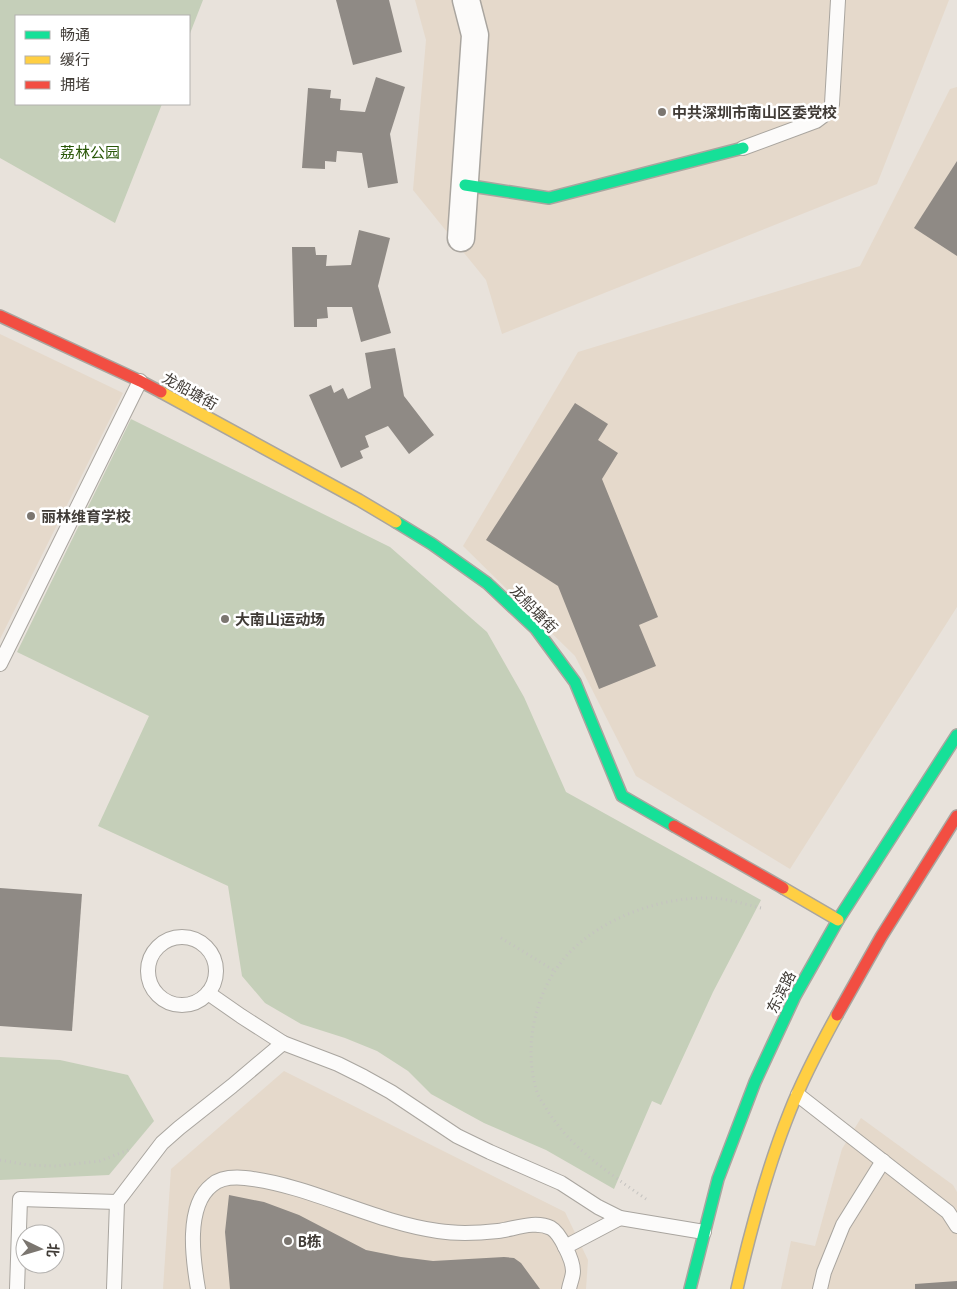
<svg xmlns="http://www.w3.org/2000/svg" width="957" height="1289" viewBox="0 0 957 1289" font-family="'PT Sans','Noto Sans SC',sans-serif">
<style>
.built{fill:#e5d9cb}
.green{fill:#c5cfb9}
.building{fill:#8f8a85}
.lines{fill:none;stroke-linecap:round;stroke-linejoin:round}
.lane-casing{stroke:#a9a59f;stroke-width:16}
.street-casing{stroke:#a9a59f;stroke-width:29}
.fast-casing{stroke:#a9a59f;stroke-width:14}
.slow-casing{stroke:#a9a59f;stroke-width:14}
.jam-casing{stroke:#a9a59f;stroke-width:14}
.path{stroke:#c5c3c0;stroke-width:3;stroke-dasharray:1 4;stroke-linecap:butt}
.lane{stroke:#fcfbfa;stroke-width:14}
.street{stroke:#fcfbfa;stroke-width:26}
.fast{stroke:#16e098;stroke-width:11}
.slow{stroke:#ffcf43;stroke-width:11}
.jam{stroke:#f24e42;stroke-width:11}
.poi-dot{fill:#7b7670;stroke:#fff;stroke-width:2}
.labels{text-anchor:middle;dominant-baseline:central;stroke-width:5;stroke-linejoin:round;paint-order:stroke}
.poi-label{font-size:15px;font-weight:bold;fill:#413c37;stroke:#fff;text-anchor:start}
.park-label{font-size:15px;fill:#295707;stroke:#fff}
.street-label{font-size:15px;fill:#413c37;stroke:#fff}
</style>
<rect width="100%" height="100%" fill="#e8e2db"/>
<g class="built">
<polygon points="415,0 949,0 877,184 502,334 486,280 413,190 426,40"/>
<polygon points="957,87 957,607 790,869 636,776 575,656 463,546 578,352 860,266 950,89"/>
<polygon points="0,334 123,393 0,639"/>
<polygon points="284,1071 565,1212 588,1260 586,1289 163,1289 171,1169"/>
<polygon points="861,1118 953,1185 957,1192 957,1289 781,1289 791,1241 815,1246 842,1149"/>
</g>
<g class="green">
<polygon points="0,0 203,0 189,36 189,16 16,16 16,104 162,104 115,223 0,158"/>
<polygon points="131,419 390,547 487,632 524,697 566,792 761,900 713,992 661,1105 652,1101 614,1189 546,1150 484,1123 431,1094 408,1071 377,1051 345,1038 301,1024 265,1003 242,976 228,886 98,826 149,716 17,652"/>
<polygon points="0,1057 60,1060 128,1075 154,1121 109,1175 0,1180"/>
</g>
<g class="building">
<polygon points="336,0 389,0 402,52 353,65"/>
<polygon points="376,77 405,87 390,134 398,183 368,188 362,153 337,151 336,162 325,161 325,169 302,168 308,88 331,90 330,98 341,99 340,110 365,112"/>
<polygon points="957,161 957,256 914,228"/>
<polygon points="359,230 390,238 378,286 391,333 361,342 352,307 327,307 328,318 317,319 317,327 294,327 292,247 315,247 316,255 327,255 326,266 351,265"/>
<polygon points="395,348 404,396 434,435 409,454 388,426 365,436 369,447 360,451 363,458 341,468 309,395 331,385 334,393 343,388 348,399 371,388 365,353"/>
<polygon points="575,403 608,424 598,440 618,453 602,479 658,617 639,625 656,666 599,689 558,586 486,540"/>
<polygon points="0,888 82,894 72,1031 0,1026"/>
<polygon points="229,1195 264,1202 299,1215 366,1250 401,1257 433,1261 504,1257 514,1258 521,1263 540,1289 230,1289 225,1232"/>
<polygon points="957,1281 957,1289 915,1289 915,1284"/>
</g>
<g class="lines">
<g class="lane-casing">
<g id="lane">
<polyline points="743,148 816,121 828,112 832,104 838,0"/>
<polyline points="0,664 140,381"/>
<circle cx="182" cy="971" r="34"/>
<polyline points="208,993 241,1016 283,1043 338,1064 364,1077 391,1092 457,1136 490,1152 561,1183 598,1207 620,1218 704,1232"/>
<polyline points="798,1095 948,1212 957,1226"/>
<polyline points="565,1247 620,1218"/>
<polyline points="17,1289 20,1199 117,1202"/>
<polyline points="114,1289 117,1202 162,1143 179,1128 232,1086 283,1043"/>
<path d="M 198,1289 C 193,1260 185,1206 212,1185 C 220,1178 234,1177 245,1178 C 310,1185 373,1222 438,1231 C 457,1234 479,1233 498,1231 C 514,1229 535,1220 551,1228 C 560,1233 573,1260 573,1271 C 573,1277 570,1283 569,1289"/>
<polyline points="820,1289 824,1272 843,1225 883,1161"/>
</g>
</g>
<g class="street-casing">
<polyline id="street" points="461,238 475,35 466,0"/>
</g>
<g class="fast-casing">
<g id="fast">
<polyline points="465,185 549,198 743,148"/>
<polyline points="396,522 432,544 487,583 536,629 575,682 622,796 674,826"/>
<polyline points="690,1289 718,1179 755,1082 795,996 838,920 957,735"/>
</g>
</g>
<g class="slow-casing">
<g id="slow">
<polyline points="161,392 359,500 396,522"/>
<polyline points="783,888 838,920"/>
<path d="M 737,1289 C 751,1228 767,1168 790,1111 C 803,1078 820,1046 837,1015"/>
</g>
</g>
<g class="jam-casing">
<g id="jam">
<polyline points="0,316 140,381 161,392"/>
<polyline points="674,826 783,888"/>
<polyline points="837,1015 881,937 957,816"/>
</g>
</g>
<g class="path">
<polyline points="501,938 555,971"/>
<polyline points="0,1160 28,1165 56,1166 100,1161 131,1149"/>
<path d="M 646,1199 C 609,1173 569,1147 546,1108 C 543,1103 538,1097 537,1092 C 522,1045 536,986 571,951 C 605,917 661,897 709,898 C 726,898 744,904 761,908"/>
</g>
<use href="#lane" class="lane"/>
<use href="#street" class="street"/>
<use href="#fast" class="fast"/>
<use href="#slow" class="slow"/>
<use href="#jam" class="jam"/>
</g>
<g class="poi-dot">
<circle cx="662" cy="112" r="5"/>
<circle cx="31" cy="516" r="5"/>
<circle cx="225" cy="619" r="5"/>
<circle cx="288" cy="1241" r="5"/>
</g>
<g class="labels">
<g class="poi-label">
<text x="672" y="112">中共深圳市南山区委党校</text>
<text x="41" y="516">丽林维育学校</text>
<text x="235" y="619">大南山运动场</text>
<text x="298" y="1241">B栋</text>
</g>
<g class="park-label">
<text x="90" y="152">荔林公园</text>
</g>
<g class="street-label">
<text transform="translate(190 391) rotate(29)">龙船塘街</text>
<text transform="translate(534 609) rotate(46)">龙船塘街</text>
<text transform="translate(781 992) rotate(-63)">东滨路</text>
</g>
</g>
<rect x="15" y="15" width="175" height="90" fill="#ffffff" stroke="#b3b1af"/>
<rect x="25" y="31" width="25" height="8" fill="#16e098" stroke="#b3b1af"/>
<text x="60" y="40" font-size="15" fill="#413c37">畅通</text>
<rect x="25" y="56" width="25" height="8" fill="#ffcf43" stroke="#b3b1af"/>
<text x="60" y="65" font-size="15" fill="#413c37">缓行</text>
<rect x="25" y="81" width="25" height="8" fill="#f24e42" stroke="#b3b1af"/>
<text x="60" y="90" font-size="15" fill="#413c37">拥堵</text>
<g transform="translate(40 1249) rotate(95)"><circle r="24" fill="#ffffff" stroke="#b3b1af"/>
<path d="M0-4L9 19L0 12L-9 19Z" fill="#7b7670"/>
<text y="-8" font-size="14" font-weight="bold" text-anchor="middle" fill="#413c37">北</text>
</g>
</svg>
